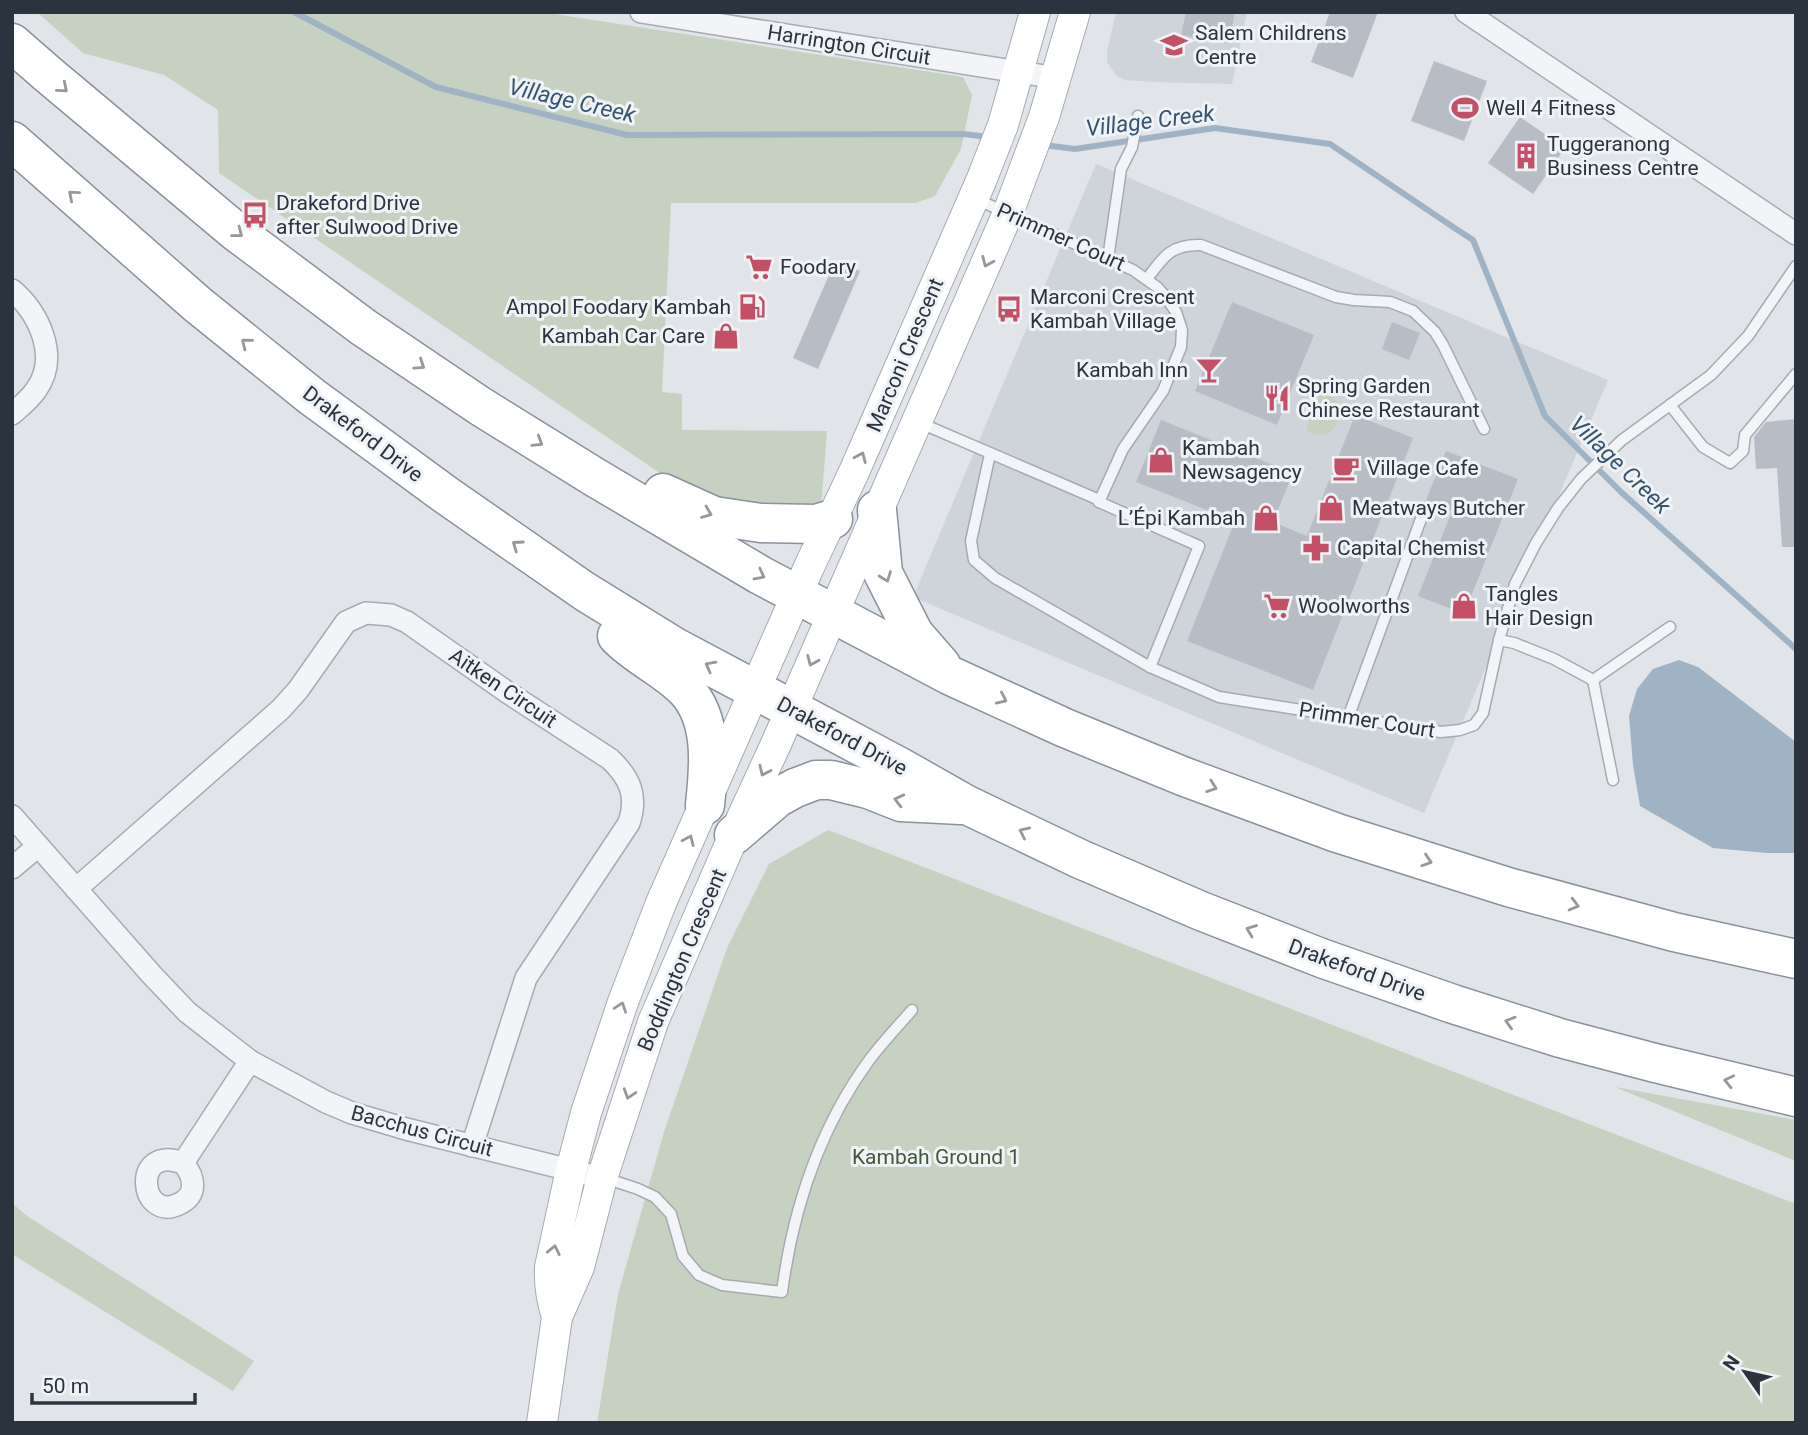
<svg xmlns="http://www.w3.org/2000/svg" width="1808" height="1435" viewBox="0 0 1808 1435" font-family="Roboto,sans-serif">
<style>
.built{fill:#cfd3da}
.green{fill:#c7d1c2}
.water{fill:#9fb3c5}
.lines{fill:none;stroke-linecap:round;stroke-linejoin:round}
.stream{stroke:#9fb3c5;stroke-width:6}
.building{fill:#b8bdc5}
.lane-casing{stroke:#a6abb2;stroke-width:13}
.street-casing{stroke:#a6abb2;stroke-width:24}
.secondary-casing{stroke:#a6abb2;stroke-width:32}
.highway-casing{stroke:#89929e;stroke-width:41}
.lane{stroke:#f3f4f7;stroke-width:10}
.street{stroke:#f3f4f7;stroke-width:21}
.secondary{stroke:#fff;stroke-width:30}
.highway{stroke:#fff;stroke-width:38}
.oneway{stroke:#94999e}
.labels{text-anchor:middle;dominant-baseline:central;stroke-width:6;stroke-linejoin:round;paint-order:stroke}
.poi-label{font-size:21px;fill:#2a333e;stroke:#f0f3f6;text-anchor:start}
.street-label{font-size:21px;fill:#2a333e;stroke:#f0f3f6}
.park-label{font-size:21px;fill:#405939;stroke:#f0f3f6}
.water-label{font-size:23px;font-style:italic;fill:#38536f;stroke:#f0f3f6}
</style>
<rect width="100%" height="100%" fill="#e1e4e8"/>
<g class="built">
<polygon points="1116,12 1247,12 1232,84 1155,82 1125,80 1117,76 1107,62 1107,52"/>
<polygon points="1096,164 1608,380 1424,813 913,597"/>
</g>
<g class="green">
<polygon points="37,12 541,12 963,77 972,95 961,149 935,196 916,203 671,203 662,392 682,394 682,430 827,431 821,508 802,517 695,497 219,173 218,110 164,75 83,53"/>
<path d="M 1321,391 C 1326,393 1332,396 1336,401 C 1345,414 1335,437 1318,435 C 1314,435 1310,432 1306,431 Z"/>
<polygon points="828,830 1796,1204 1796,1423 597,1423 618,1294 664,1132 727,948 769,864"/>
<polygon points="1615,1087 1796,1120 1796,1161"/>
<polygon points="12,1203 27,1216 254,1361 233,1391 12,1254"/>
</g>
<polygon class="water" points="1679,660 1698,667 1796,742 1796,853 1767,853 1713,848 1640,806 1633,765 1629,716 1637,689 1653,669"/>
<g class="lines">
<g class="stream">
<polyline points="294,12 436,87 627,135 964,134 988,137"/>
<polyline points="1044,145 1075,149 1215,128 1330,144 1453,227 1473,240 1545,416 1621,492 1796,649"/>
</g>
</g>
<g class="building">
<polygon points="1186,12 1235,12 1229,44 1181,35"/>
<polygon points="1330,12 1378,12 1353,78 1311,62"/>
<polygon points="1434,61 1487,81 1464,141 1411,121"/>
<polygon points="1520,117 1565,148 1533,194 1488,163"/>
<polygon points="835,261 860,271 818,369 793,358"/>
<polygon points="1232,302 1314,335 1277,425 1195,391"/>
<polygon points="1392,322 1420,333 1409,360 1382,349"/>
<polygon points="1355,415 1413,438 1313,690 1187,641 1235,521 1136,482 1161,420 1293,473 1273,522 1307,536"/>
<polygon points="1796,419 1796,547 1782,547 1777,468 1756,469 1754,437 1766,422"/>
<polygon points="1446,451 1518,479 1464,614 1418,596 1452,511 1426,500"/>
</g>
<g class="lines">
<g class="lane-casing">
<g id="lane">
<polyline points="976,199 1133,270 1157,287 1165,296 1176,312 1182,330 1181,347 1163,391 1123,449 1099,502"/>
<polyline points="1108,259 1121,169 1132,147 1138,116"/>
<path d="M 1147,279 C 1163,257 1171,244 1201,245 L 1336,297 L 1354,300 L 1390,302 L 1413,311 L 1435,332 L 1443,345 L 1484,429"/>
<polyline points="1670,405 1703,447 1730,463 1743,451 1745,435 1796,374"/>
<polyline points="918,422 1097,499 1099,502 1199,546 1150,667"/>
<polyline points="990,454 971,541 974,560 995,578 1150,667 1219,697 1441,732 1460,730 1474,725 1483,713 1499,640 1515,584 1536,543 1558,508 1581,479 1622,440 1711,375 1748,336 1796,266"/>
<polyline points="1499,640 1514,643 1554,659 1593,680"/>
<polyline points="1593,680 1613,780"/>
<polyline points="1593,680 1670,627"/>
<polyline points="1348,718 1425,508"/>
<path d="M 605,1178 L 638,1189 L 655,1197 L 671,1214 L 683,1256 L 699,1275 L 722,1285 L 782,1292 C 793,1209 820,1127 870,1059 C 883,1042 898,1026 912,1010"/>
</g>
</g>
<g class="street-casing">
<g id="street">
<polyline points="641,12 1057,78"/>
<polyline points="1466,12 1796,234"/>
<path d="M 12,290 C 39,313 60,357 36,390 C 30,399 21,406 12,414"/>
<polyline points="12,816 151,974 187,1012 250,1061 326,1102 352,1113 406,1129 602,1178"/>
<polyline points="12,868 38,846"/>
<path d="M 76,889 L 281,709 L 298,690 L 346,622 L 366,613 L 391,615 L 407,622 L 507,692 L 610,759 C 630,778 638,796 629,823 L 526,978 L 472,1146"/>
<path d="M 183,1163 C 131,1143 139,1223 179,1204 C 198,1195 195,1177 183,1163 L 250,1061"/>
</g>
</g>
<g class="secondary-casing">
<g id="secondary">
<path d="M 557,1317 C 552,1301 549,1284 550,1267 L 571,1170 L 586,1113 L 623,1002 L 661,903 L 809,567 L 854,472 L 981,181 L 1003,125 L 1035,12"/>
<polyline points="542,1423 557,1317 579,1267 602,1178 653,1022 734,835 776,744 1008,213 1044,117 1075,12"/>
</g>
</g>
<g class="highway-casing">
<g id="highway">
<polyline points="12,43 50,76 235,231 363,327 480,406 596,478 760,575 949,675 1065,728 1185,777 1337,833 1508,887 1674,932 1796,959"/>
<polyline points="12,141 197,304 311,396 446,495 584,591 673,646 900,767 967,805 1080,859 1201,911 1324,959 1453,1004 1560,1038 1655,1063 1796,1097"/>
<polyline points="663,493 714,516 761,523 816,524 833,519"/>
<polyline points="877,510 883,573 914,634 941,665"/>
<path d="M 617,636 C 637,657 666,669 686,690 C 714,720 709,768 705,805"/>
<polyline points="734,835 777,798 795,788 816,780 831,780 868,789 901,802 961,805"/>
</g>
</g>
<use href="#lane" class="lane"/>
<use href="#street" class="street"/>
<use href="#secondary" class="secondary"/>
<use href="#highway" class="highway"/>
</g>
<defs><path id="oneway-chevron" d="M-2-3.5L2.5 0L-2 3.5" fill="none" stroke-width="1.6" stroke-linecap="round" stroke-linejoin="round" transform="scale(1.75)"/></defs>
<g class="oneway">
<use href="#oneway-chevron" transform="translate(63 88) rotate(40)"/>
<use href="#oneway-chevron" transform="translate(73 195) rotate(-139)"/>
<use href="#oneway-chevron" transform="translate(238 233) rotate(38)"/>
<use href="#oneway-chevron" transform="translate(987 262) rotate(113)"/>
<use href="#oneway-chevron" transform="translate(246 343) rotate(-141)"/>
<use href="#oneway-chevron" transform="translate(420 365) rotate(34)"/>
<use href="#oneway-chevron" transform="translate(538 442) rotate(32)"/>
<use href="#oneway-chevron" transform="translate(861 457) rotate(-67)"/>
<use href="#oneway-chevron" transform="translate(707 513) rotate(22)"/>
<use href="#oneway-chevron" transform="translate(517 545) rotate(-145)"/>
<use href="#oneway-chevron" transform="translate(760 575) rotate(28)"/>
<use href="#oneway-chevron" transform="translate(886 577) rotate(69)"/>
<use href="#oneway-chevron" transform="translate(812 661) rotate(113)"/>
<use href="#oneway-chevron" transform="translate(710 666) rotate(-152)"/>
<use href="#oneway-chevron" transform="translate(1002 699) rotate(25)"/>
<use href="#oneway-chevron" transform="translate(764 771) rotate(115)"/>
<use href="#oneway-chevron" transform="translate(1212 787) rotate(20)"/>
<use href="#oneway-chevron" transform="translate(899 800) rotate(-166)"/>
<use href="#oneway-chevron" transform="translate(1024 832) rotate(-155)"/>
<use href="#oneway-chevron" transform="translate(689 840) rotate(-66)"/>
<use href="#oneway-chevron" transform="translate(1427 861) rotate(18)"/>
<use href="#oneway-chevron" transform="translate(1574 905) rotate(15)"/>
<use href="#oneway-chevron" transform="translate(1251 930) rotate(-159)"/>
<use href="#oneway-chevron" transform="translate(621 1007) rotate(-71)"/>
<use href="#oneway-chevron" transform="translate(1510 1022) rotate(-163)"/>
<use href="#oneway-chevron" transform="translate(1729 1081) rotate(-167)"/>
<use href="#oneway-chevron" transform="translate(629 1094) rotate(108)"/>
<use href="#oneway-chevron" transform="translate(554 1250) rotate(-78)"/>
</g>
<defs>
<g id="school-bare" transform="scale(2.1)"><path d="M0-5L7-2L0 1L-7-2ZM-4 1L0 2.5L4 1V4Q0 6-4 4Z" fill="#c35066" stroke="#f0f3f6" stroke-width="2.5" paint-order="stroke"/></g>
<g id="stadium-bare" transform="scale(2.1)"><path d="M0-5a6.5 5 0 1 0 0 10a6.5 5 0 1 0 0-10ZM-3.5-1.8h7v3.6h-7Z" fill="#c35066" stroke="#f0f3f6" stroke-width="2.5" paint-order="stroke"/></g>
<g id="building-bare" transform="scale(2.1)"><path d="M-4-6H4V6H1V3H-1V6H-4ZM-2.5-4.3h1.7v1.8h-1.7ZM.8-4.3h1.7v1.8H.8ZM-2.5-1h1.7V.8h-1.7ZM.8-1h1.7V.8H.8Z" fill="#c35066" stroke="#f0f3f6" stroke-width="2.5" paint-order="stroke"/></g>
<g id="bus-bare" transform="scale(2.1)"><path d="M-5-6H5V4H4V6H2V4H-2V6H-4V4H-5ZM-3.5-4V0h7V-4ZM-3.5 1.2v1.5H-2V1.2ZM2 1.2v1.5H3.5V1.2Z" fill="#c35066" stroke="#f0f3f6" stroke-width="2.5" paint-order="stroke"/></g>
<g id="supermarket-bare" transform="scale(2.1)"><path d="M-6-5.5h2.5l.6 2H6L4.5 2H-2.5L-4.4-4H-6ZM-1.5 3.2a1.3 1.3 0 1 0 .1 0ZM3 3.2a1.3 1.3 0 1 0 .1 0Z" fill="#c35066" stroke="#f0f3f6" stroke-width="2.5" paint-order="stroke"/></g>
<g id="fuel-bare" transform="scale(2.1)"><path d="M-5.5-6h7V0h2V4h1.3V-2.5L3-4.5l.8-.8L6-3V5H2.5V1h-1V6h-7ZM-4.2-4.7v3.2H.2V-4.7Z" fill="#c35066" stroke="#f0f3f6" stroke-width="2.5" paint-order="stroke"/></g>
<g id="shop-bare" transform="scale(2.1)"><path d="M-5-2.5h2.3a2.7 3.5 0 0 1 5.4 0H5L5.5 6h-11ZM-1.5-2.5h3a1.5 2.3 0 0 0-3 0Z" fill="#c35066" stroke="#f0f3f6" stroke-width="2.5" paint-order="stroke"/></g>
<g id="bar-bare" transform="scale(2.1)"><path d="M-6-5H6L.8 .8V4.5H3.5V6h-7V4.5H-.8V.8Z" fill="#c35066" stroke="#f0f3f6" stroke-width="2.5" paint-order="stroke"/></g>
<g id="restaurant-bare" transform="scale(2.1)"><path d="M-5-6h1v4h1v-4h1v4h1v-4h1v5L-1.5 .5V6h-2V.5L-5-1ZM5-6V6H3V1.5H1.5Q1.5-4 5-6Z" fill="#c35066" stroke="#f0f3f6" stroke-width="2.5" paint-order="stroke"/></g>
<g id="cafe-bare" transform="scale(2.1)"><path d="M-5.5-4.5H6V0H3Q3 3.5 0 3.5H-2.5Q-5.5 3.5-5.5 0ZM3-3.2v2h1.7v-2ZM-6 4.5H4V6H-6Z" fill="#c35066" stroke="#f0f3f6" stroke-width="2.5" paint-order="stroke"/></g>
<g id="pharmacy-bare" transform="scale(2.1)"><path d="M-2-6h4v4h4v4h-4v4h-4v-4h-4v-4h4Z" fill="#c35066" stroke="#f0f3f6" stroke-width="2.5" paint-order="stroke"/></g>
</defs>
<g fill-rule="evenodd">
<use href="#school-bare" x="1174" y="45"/>
<use href="#stadium-bare" x="1465" y="108"/>
<use href="#building-bare" x="1526" y="156"/>
<use href="#bus-bare" x="255" y="215"/>
<use href="#supermarket-bare" x="759" y="267"/>
<use href="#fuel-bare" x="752" y="307"/>
<use href="#bus-bare" x="1009" y="309"/>
<use href="#shop-bare" x="726" y="336"/>
<use href="#bar-bare" x="1209" y="370"/>
<use href="#restaurant-bare" x="1277" y="398"/>
<use href="#shop-bare" x="1161" y="460"/>
<use href="#cafe-bare" x="1346" y="468"/>
<use href="#shop-bare" x="1331" y="508"/>
<use href="#shop-bare" x="1266" y="518"/>
<use href="#pharmacy-bare" x="1316" y="548"/>
<use href="#supermarket-bare" x="1277" y="606"/>
<use href="#shop-bare" x="1464" y="606"/>
</g>
<g class="labels">
<g class="poi-label">
<text x="1195" y="33">Salem Childrens<tspan x="1195" dy="24">Centre</tspan></text>
<text x="1486" y="108">Well 4 Fitness</text>
<text x="1547" y="144">Tuggeranong<tspan x="1547" dy="24">Business Centre</tspan></text>
<text x="276" y="203">Drakeford Drive<tspan x="276" dy="24">after Sulwood Drive</tspan></text>
<text x="780" y="267">Foodary</text>
<text x="1030" y="297">Marconi Crescent<tspan x="1030" dy="24">Kambah Village</tspan></text>
<text x="731" y="307" text-anchor="end">Ampol Foodary Kambah</text>
<text x="705" y="336" text-anchor="end">Kambah Car Care</text>
<text x="1188" y="370" text-anchor="end">Kambah Inn</text>
<text x="1298" y="386">Spring Garden<tspan x="1298" dy="24">Chinese Restaurant</tspan></text>
<text x="1182" y="448">Kambah<tspan x="1182" dy="24">Newsagency</tspan></text>
<text x="1367" y="468">Village Cafe</text>
<text x="1352" y="508">Meatways Butcher</text>
<text x="1245" y="518" text-anchor="end">L’Épi Kambah</text>
<text x="1337" y="548">Capital Chemist</text>
<text x="1485" y="594">Tangles<tspan x="1485" dy="24">Hair Design</tspan></text>
<text x="1298" y="606">Woolworths</text>
</g>
<g class="street-label">
<text transform="translate(849 45) rotate(9)">Harrington Circuit</text>
<text transform="translate(1061 237) rotate(24)">Primmer Court</text>
<text transform="translate(905 355) rotate(-67)">Marconi Crescent</text>
<text transform="translate(363 434) rotate(37)">Drakeford Drive</text>
<text transform="translate(503 688) rotate(34)">Aitken Circuit</text>
<text transform="translate(1367 720) rotate(9)">Primmer Court</text>
<text transform="translate(842 736) rotate(28)">Drakeford Drive</text>
<text transform="translate(682 960) rotate(-67)">Boddington Crescent</text>
<text transform="translate(1357 970) rotate(20)">Drakeford Drive</text>
<text transform="translate(422 1131) rotate(15)">Bacchus Circuit</text>
</g>
<g class="park-label">
<text x="936" y="1157">Kambah Ground 1</text>
</g>
<g class="water-label">
<text transform="translate(572 101) rotate(13)">Village Creek</text>
<text transform="translate(1150 121) rotate(-7)">Village Creek</text>
<text transform="translate(1620 465) rotate(44)">Village Creek</text>
</g>
</g>
<rect width="1808" height="1435" fill="none" stroke="#2a333e" stroke-width="28"/>
<g transform="translate(1745 1372) rotate(304)" stroke="#f0f3f6" stroke-width="5" paint-order="stroke">
<path d="M0-5L12 26L0 18L-12 26Z" fill="#2a333e"/>
<text y="-10" font-size="19" font-weight="bold" text-anchor="middle" fill="#2a333e">N</text>
</g>
<path d="M32 1393v10h163v-10" fill="none" stroke="#2a333e" stroke-width="3.5"/>
<text x="42" y="1393" font-size="21" fill="#2a333e" stroke="#f0f3f6" stroke-width="5" paint-order="stroke">50 m</text>
</svg>
